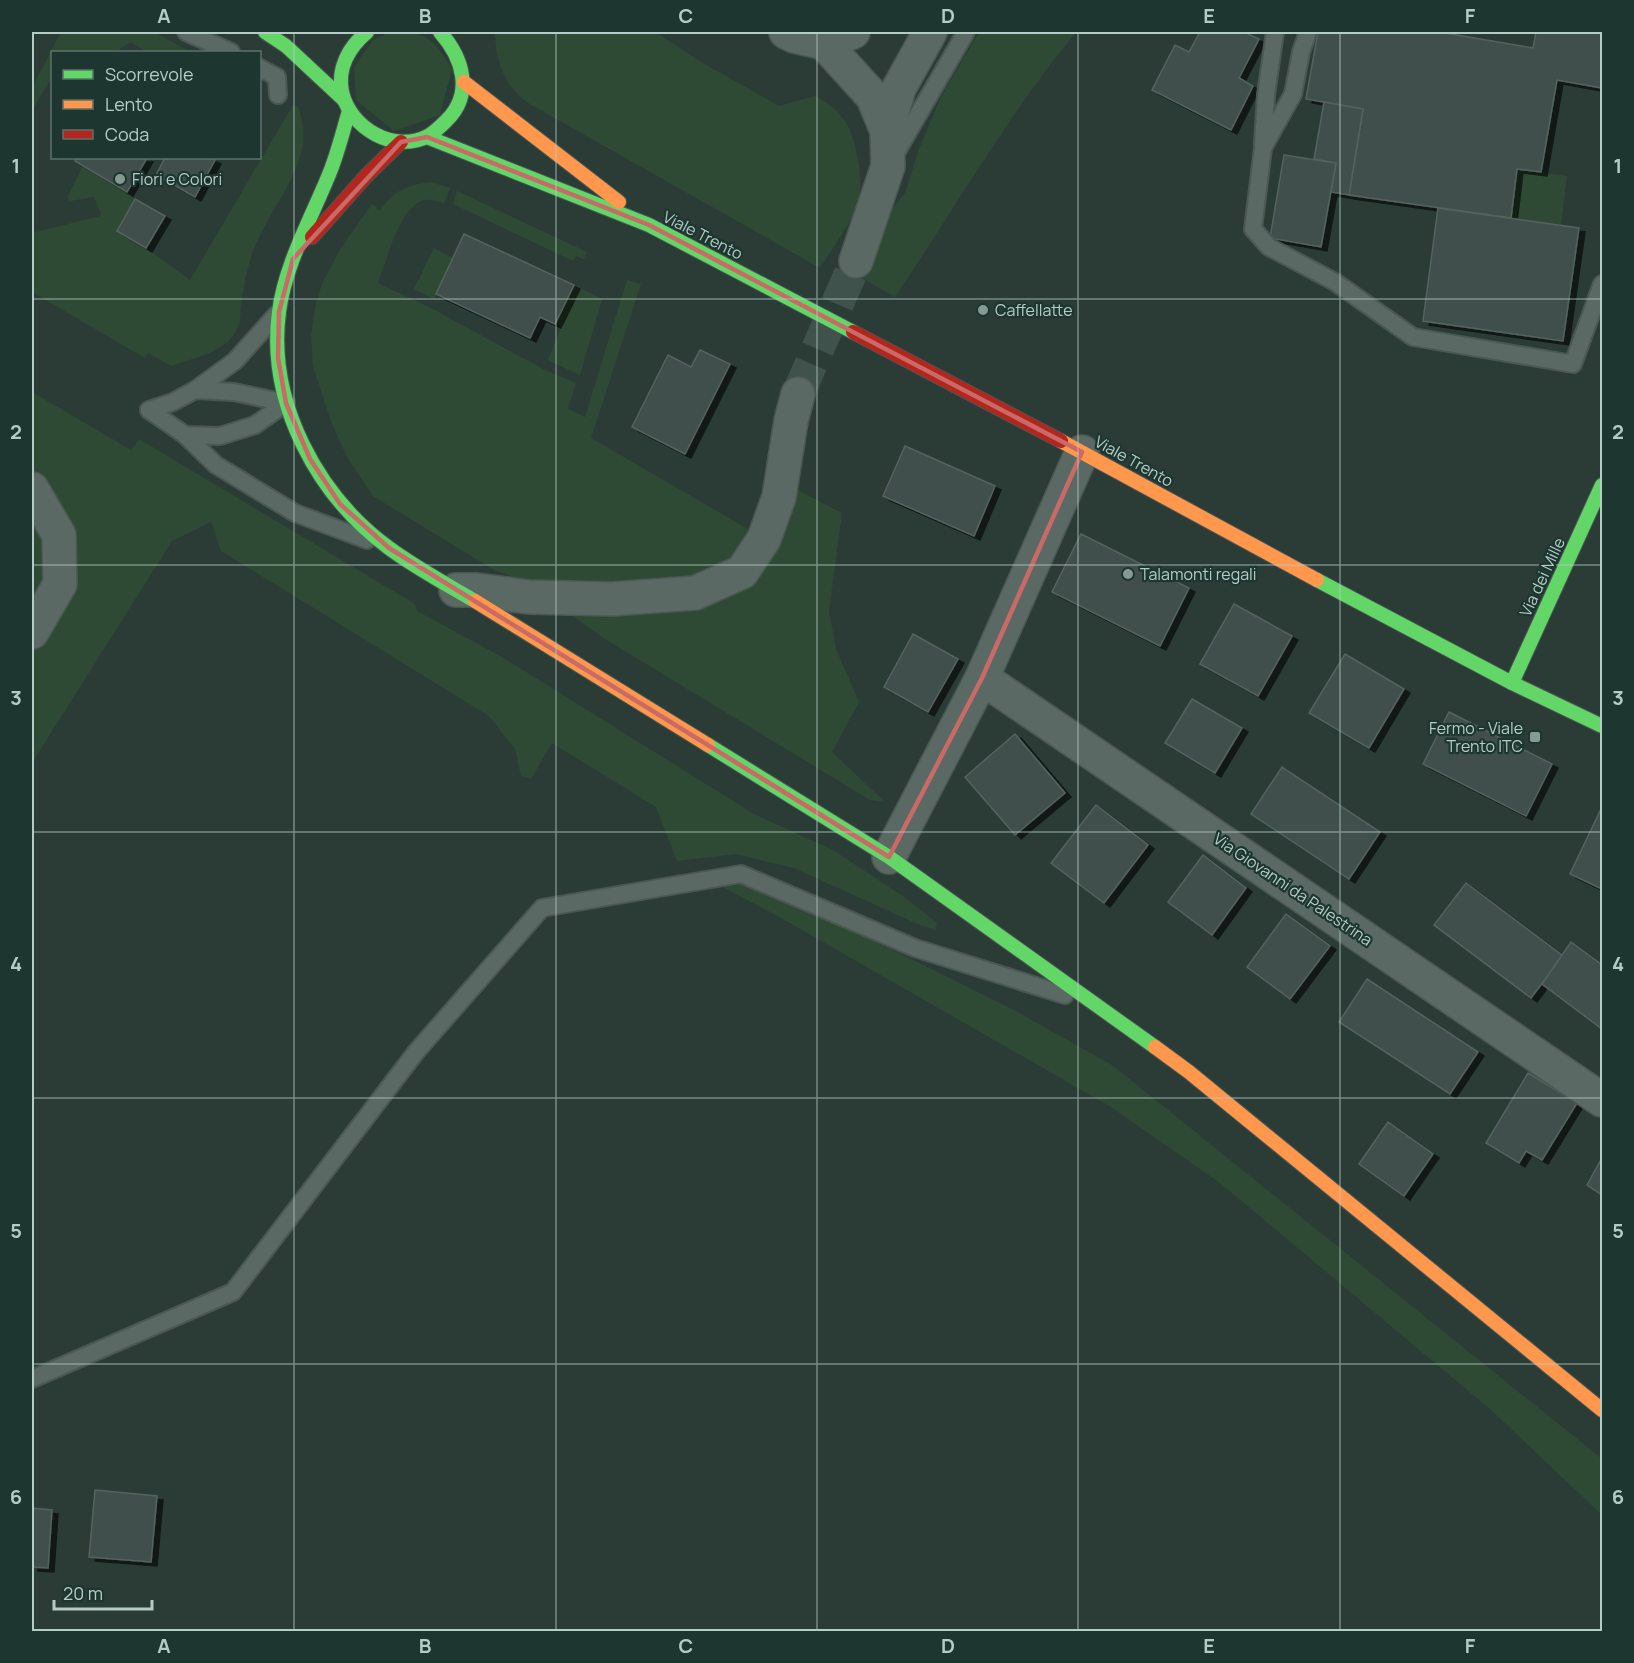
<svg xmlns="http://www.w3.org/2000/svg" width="1634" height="1663" viewBox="0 0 1634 1663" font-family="Manrope,sans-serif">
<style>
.green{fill:#2f4a34}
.building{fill:#414f4b;stroke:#53635e;stroke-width:1.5;filter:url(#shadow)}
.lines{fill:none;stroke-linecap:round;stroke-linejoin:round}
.street-tunnel{stroke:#40524c;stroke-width:33;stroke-dasharray:33 16;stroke-linecap:butt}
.lane-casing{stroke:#4b5753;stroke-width:20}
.street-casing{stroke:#4b5753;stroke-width:36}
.fast-casing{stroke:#4b5753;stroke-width:16}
.slow-casing{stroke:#4b5753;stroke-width:16}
.jam-casing{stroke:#4b5753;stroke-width:16}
.lane{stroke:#5b6965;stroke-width:16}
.street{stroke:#5b6965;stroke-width:33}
.fast{stroke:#63d668;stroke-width:14}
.slow{stroke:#ff974d;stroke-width:14}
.jam{stroke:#b3261e;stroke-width:14}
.marked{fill:none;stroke:#c96a67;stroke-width:4.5;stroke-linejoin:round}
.grid{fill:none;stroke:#b5ccc6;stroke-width:1.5;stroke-opacity:0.55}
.poi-dot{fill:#859a94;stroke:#1d3730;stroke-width:2}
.labels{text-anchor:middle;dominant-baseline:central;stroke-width:4.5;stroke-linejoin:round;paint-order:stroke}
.poi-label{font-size:16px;fill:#b5ccc6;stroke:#1d3730;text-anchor:start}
.street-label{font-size:16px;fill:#b5ccc6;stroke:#1d3730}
.neatline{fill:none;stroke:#b5ccc6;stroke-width:2}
.grid-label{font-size:20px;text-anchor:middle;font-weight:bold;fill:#b5ccc6}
</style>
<defs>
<filter id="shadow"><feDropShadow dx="6" dy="4" stdDeviation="0" flood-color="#0009"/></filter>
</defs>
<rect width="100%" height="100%" fill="#2b3c37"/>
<g class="green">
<polygon points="61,32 154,32 191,52 147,52 130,42 116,52 52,52 52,81 50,80 32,111 32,88"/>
<path d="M 409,32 C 435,37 439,49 452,69 L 440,115 L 394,131 L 356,100 L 354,67 L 373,40 L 388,33 Z"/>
<path d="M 495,32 L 655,32 L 701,62 L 779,106 L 815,96 C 828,103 839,111 846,123 C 858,142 865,188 856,209 C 847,229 832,249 820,268 L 528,103 C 504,85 496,62 495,32 Z"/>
<path d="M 979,32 L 1076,32 C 1008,115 955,208 895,297 L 855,274 L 887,215 L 905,193 L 919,149 L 941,97 Z"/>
<path d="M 293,105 L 298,107 C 302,117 304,133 303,144 C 296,184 264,218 251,257 C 247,270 244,283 242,297 C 240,311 242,325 232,337 C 217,355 192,358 171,366 L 148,353 L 145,358 L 32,292 L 32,233 L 100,216 L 101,214 L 94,197 L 70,201 L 67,198 L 83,166 L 135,199 L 117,231 L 146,248 L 190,280 Z"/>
<polygon points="1517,169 1567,176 1561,225 1511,218"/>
<path d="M 431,182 L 450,188 L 444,203 C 436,201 429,198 421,201 C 399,210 386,261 378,283 L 431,308 L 545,370 L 576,383 L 568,409 L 585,417 L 627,280 L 641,284 L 591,438 L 753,532 L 739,556 L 693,581 L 645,584 L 523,581 L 494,570 L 373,496 L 348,459 L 332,424 L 313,366 L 311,336 L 315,308 L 322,284 L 339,251 L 372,204 L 380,211 C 393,191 407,185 431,182 Z"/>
<polygon points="457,191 587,252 584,259 576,256 573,261 453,204"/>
<polygon points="434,248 453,258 434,299 414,289"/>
<polygon points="574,285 602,299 580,375 548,360 561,327 555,324"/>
<polygon points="32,392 131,450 139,439 415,604 417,611 502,657 754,814 833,850 904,897 937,923 935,929 922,926 794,868 736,854 677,861 656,807 552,743 531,779 521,776 515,749 489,716 221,551 211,522 172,541 32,763"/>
<polygon points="790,486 842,513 829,611 836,649 859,702 832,752 885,802 870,800 605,639 569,613 700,605"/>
<polygon points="748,884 895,951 1012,1009 1112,1065 1602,1459 1602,1515 1490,1409 1220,1183 1111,1107 781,918 723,887"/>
</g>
<g class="building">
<polygon points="1200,32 1244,32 1259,39 1239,78 1253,86 1231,130 1152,90 1175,45 1189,52"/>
<polygon points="1318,32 1439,32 1533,48 1536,32 1602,32 1602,88 1557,80 1541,172 1517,169 1511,218 1349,195 1363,109 1306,99"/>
<polygon points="1324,102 1363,109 1349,195 1331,192 1336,163 1314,159"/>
<polygon points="1284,155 1336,163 1321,247 1270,238"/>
<polygon points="77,158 147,158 127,192 75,161"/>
<polygon points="165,158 211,158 215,160 195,197 156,175"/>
<polygon points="135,199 165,216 146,248 117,231"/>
<polygon points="1438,208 1579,228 1563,341 1423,321"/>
<polygon points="464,234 574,285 555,324 540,317 530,338 436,294"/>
<polygon points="700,350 730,364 685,454 632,427 668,355 691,367"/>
<polygon points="905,446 995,486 974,536 883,496"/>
<polygon points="1081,534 1189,588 1160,646 1052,592"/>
<polygon points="1234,604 1292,636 1258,696 1200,664"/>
<polygon points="913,634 958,659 928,712 884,687"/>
<polygon points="1345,654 1404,689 1369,748 1309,713"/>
<polygon points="1192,699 1242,728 1215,773 1165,743"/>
<polygon points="1449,712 1552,764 1526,816 1423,764"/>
<polygon points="1015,734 1065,793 1015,835 965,777"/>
<polygon points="1282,767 1380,832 1349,879 1251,814"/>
<polygon points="1096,805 1148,845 1104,903 1051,863"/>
<polygon points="1600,811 1602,812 1602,889 1570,874"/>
<polygon points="1203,855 1246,888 1212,935 1168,902"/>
<polygon points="1466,883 1563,956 1531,998 1434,925"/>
<polygon points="1286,914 1330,946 1290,999 1247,967"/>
<polygon points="1571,942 1602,965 1602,1029 1542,984"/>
<polygon points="1367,979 1478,1052 1450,1094 1339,1022"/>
<polygon points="1528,1073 1577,1103 1542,1160 1526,1151 1519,1163 1486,1143"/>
<polygon points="1388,1122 1433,1154 1404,1196 1359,1164"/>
<polygon points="1602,1158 1602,1195 1587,1185"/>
<polygon points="95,1490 157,1496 151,1562 89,1557"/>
<polygon points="32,1508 52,1510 48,1568 32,1567"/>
</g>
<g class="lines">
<polyline class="street-tunnel" points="798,394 856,261"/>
<g class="lane-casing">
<g id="lane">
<polyline points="186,32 231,52"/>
<polyline points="1308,32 1301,52 1293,94 1263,148 1253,229 1269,247 1335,282 1413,337 1573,364 1602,284"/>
<polyline points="260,68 277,77 278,95"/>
<polyline points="1263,144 1266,95 1275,32"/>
<polyline points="893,158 966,32"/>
<polyline points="195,390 235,361 277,314"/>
<polyline points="149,410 185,435 220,436 255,425 286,403"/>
<polyline points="149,410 173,402 195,390 234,392 286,403"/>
<polyline points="185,435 216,465 295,513 367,540"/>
<polyline points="32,1379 233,1292 416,1052 542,908 741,874 915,948 1065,995"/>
</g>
</g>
<g class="street-casing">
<g id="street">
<polyline points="786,32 794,36 824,43 853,32"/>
<polyline points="824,43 873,97 887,131 888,166 856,261"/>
<polyline points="887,131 899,88 930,32"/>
<polyline points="32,489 59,535 60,584 32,632"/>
<polyline points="456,590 477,590 528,597 612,599 695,593 742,572 764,539 779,497 791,421 798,394"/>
<polyline points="982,678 1602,1100"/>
<polyline points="889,857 982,678 1082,452"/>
</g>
</g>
<g class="fast-casing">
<g id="fast">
<polyline points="265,32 286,46 344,100"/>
<path d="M 367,32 C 349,47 337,68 342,92 C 350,128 394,154 428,136 C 435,132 441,126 446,121 C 474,94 463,58 440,32"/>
<path d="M 349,111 C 343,131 338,152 330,172 C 312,217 285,264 279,312 C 267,403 318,496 389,548 C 416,568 446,584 475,601"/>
<polyline points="427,137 649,225 853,332"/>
<polyline points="1317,580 1512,683 1602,726"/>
<polyline points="1512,683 1602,485"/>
<polyline points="708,745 889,857 1155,1047"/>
</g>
</g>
<g class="slow-casing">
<g id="slow">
<polyline points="464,82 619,202"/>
<polyline points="1061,441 1317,580"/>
<polyline points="475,601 708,745"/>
<polyline points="1155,1047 1189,1072 1602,1410"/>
</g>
</g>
<g class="jam-casing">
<g id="jam">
<polyline points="312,237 366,176 401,142"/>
<polyline points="853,332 1061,441"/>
</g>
</g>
<use href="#lane" class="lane"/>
<use href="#street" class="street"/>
<use href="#fast" class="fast"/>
<use href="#slow" class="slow"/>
<use href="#jam" class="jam"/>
</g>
<path class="marked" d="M 427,137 L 649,225 L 1082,452 L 982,678 L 889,857 L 389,548 L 340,504 L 310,459 L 286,403 L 278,358 L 279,312 L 293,259 L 401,142 Z"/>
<path class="grid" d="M 294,32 L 294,1632M 556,32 L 556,1632M 817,32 L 817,1632M 1078,32 L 1078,1632M 1340,32 L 1340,1632M 32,299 L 1602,299M 32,565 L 1602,565M 32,832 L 1602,832M 32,1098 L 1602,1098M 32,1364 L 1602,1364"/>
<g class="poi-dot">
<circle cx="120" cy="179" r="6"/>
<circle cx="983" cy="310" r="6"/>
<circle cx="1128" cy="574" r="6"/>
<rect x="1529" y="731" width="12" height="12" rx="3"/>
</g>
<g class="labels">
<g class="poi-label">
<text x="132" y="179">Fiori e Colori</text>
<text x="995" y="310">Caffellatte</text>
<text x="1140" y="574">Talamonti regali</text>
<text x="1523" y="728" text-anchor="end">Fermo - Viale<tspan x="1523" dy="18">Trento ITC</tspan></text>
</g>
<g class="street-label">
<text transform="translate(703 235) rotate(27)">Viale Trento</text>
<text transform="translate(1134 461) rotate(29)">Viale Trento</text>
<text transform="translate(1542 577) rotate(-65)">Via dei Mille</text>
<text transform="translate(1293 889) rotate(34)">Via Giovanni da Palestrina</text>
</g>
</g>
<rect width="1634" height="1663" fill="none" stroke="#1d3730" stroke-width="66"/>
<rect x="51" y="51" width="210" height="108" fill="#1d3730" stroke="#5a736c" stroke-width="1.5"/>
<rect x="63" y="70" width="30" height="9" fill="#63d668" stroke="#5a736c" stroke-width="1.5"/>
<text x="105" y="81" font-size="18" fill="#b5ccc6">Scorrevole</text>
<rect x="63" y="100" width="30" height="9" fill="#ff974d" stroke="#5a736c" stroke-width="1.5"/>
<text x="105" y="111" font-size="18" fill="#b5ccc6">Lento</text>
<rect x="63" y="130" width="30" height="9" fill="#b3261e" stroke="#5a736c" stroke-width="1.5"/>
<text x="105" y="141" font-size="18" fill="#b5ccc6">Coda</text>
<path d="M54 1600v9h98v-9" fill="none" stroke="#b5ccc6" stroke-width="3"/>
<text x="63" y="1600" font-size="18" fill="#b5ccc6" stroke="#1d3730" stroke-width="4.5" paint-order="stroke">20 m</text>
<rect x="33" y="33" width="1568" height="1597" class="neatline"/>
<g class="grid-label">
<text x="164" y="23">A</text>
<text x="425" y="23">B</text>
<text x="686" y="23">C</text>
<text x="948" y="23">D</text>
<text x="1209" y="23">E</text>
<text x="1470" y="23">F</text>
<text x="16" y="173">1</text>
<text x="1618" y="173">1</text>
<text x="16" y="439">2</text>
<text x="1618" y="439">2</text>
<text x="16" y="705">3</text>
<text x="1618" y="705">3</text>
<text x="16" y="971">4</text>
<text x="1618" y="971">4</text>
<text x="16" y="1238">5</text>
<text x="1618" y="1238">5</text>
<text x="16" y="1504">6</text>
<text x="1618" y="1504">6</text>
<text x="164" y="1653">A</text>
<text x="425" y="1653">B</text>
<text x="686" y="1653">C</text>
<text x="948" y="1653">D</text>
<text x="1209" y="1653">E</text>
<text x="1470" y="1653">F</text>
</g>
</svg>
